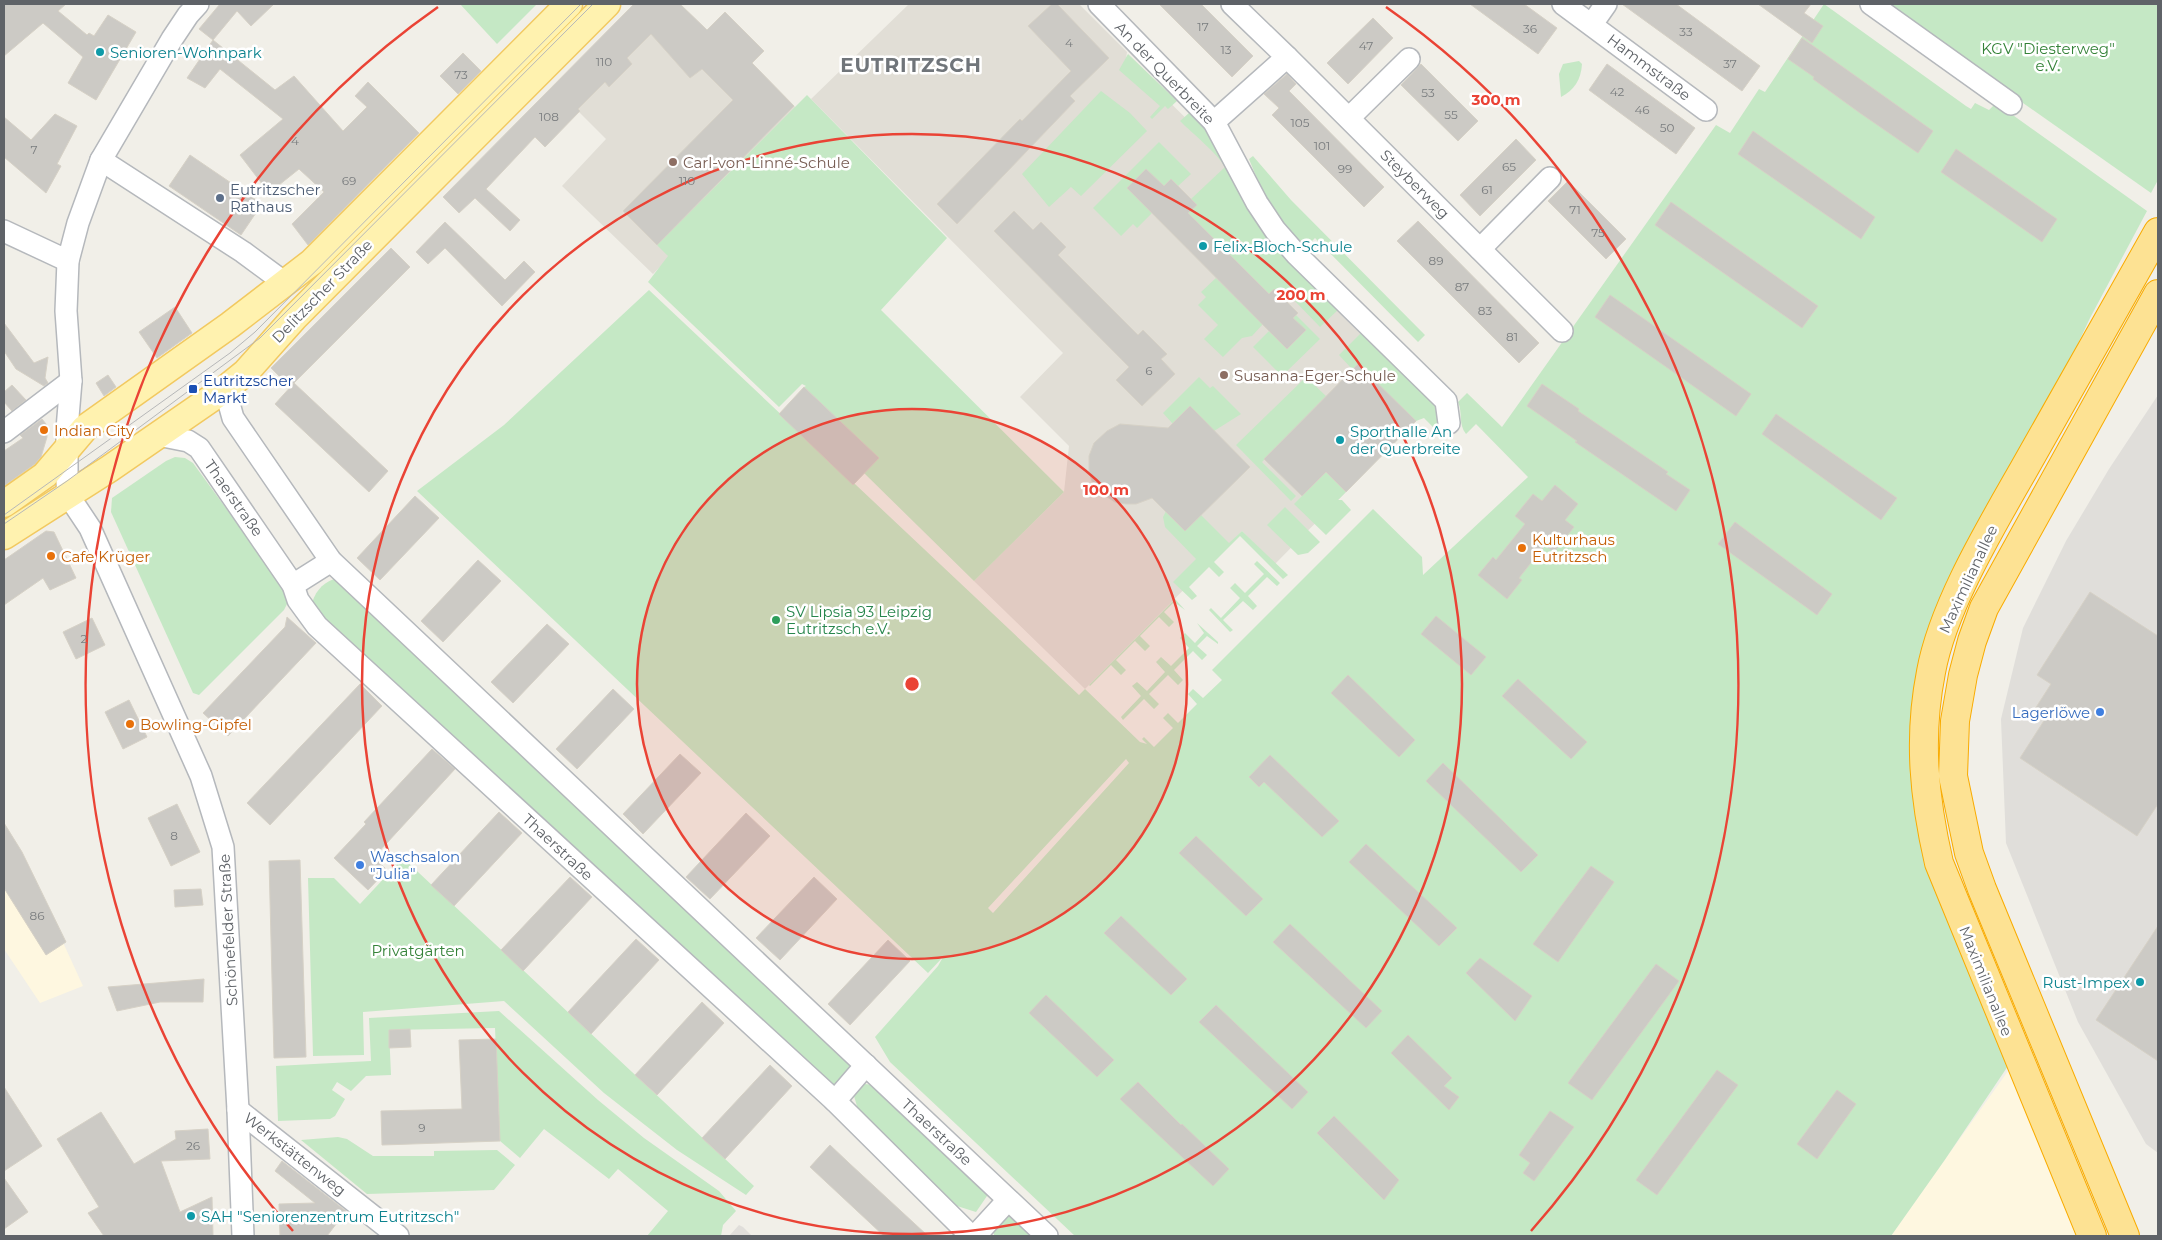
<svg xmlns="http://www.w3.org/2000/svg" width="2162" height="1240" viewBox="0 0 2162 1240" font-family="Montserrat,sans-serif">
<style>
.commercial{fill:#fef7e0}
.industrial{fill:#e0deda}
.education{fill:#e1ded6}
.green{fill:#c5e8c5;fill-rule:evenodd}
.building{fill:#cccac5;stroke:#d6d1c6}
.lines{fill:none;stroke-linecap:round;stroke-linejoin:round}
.minor-casing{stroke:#b5b8bc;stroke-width:24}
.major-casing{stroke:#f2c960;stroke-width:29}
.highway-casing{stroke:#f9ab00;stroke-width:30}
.minor{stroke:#fff;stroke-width:21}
.major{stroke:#fff2af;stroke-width:26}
.highway{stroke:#fde293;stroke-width:28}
.tram{stroke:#b6b7b8;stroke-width:1}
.ring{fill:none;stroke:#ea4335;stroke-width:2.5}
.culture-dot{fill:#0f9aa8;stroke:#fff;stroke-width:2}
.education-dot{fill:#8d6e63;stroke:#fff;stroke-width:2}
.service-dot{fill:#5c6f8a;stroke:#fff;stroke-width:2}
.transit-dot{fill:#1a4fb4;stroke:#fff;stroke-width:2}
.food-dot{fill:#e8710a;stroke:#fff;stroke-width:2}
.leisure-dot{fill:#2e9e5b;stroke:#fff;stroke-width:2}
.shop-dot{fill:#3f7fe0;stroke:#fff;stroke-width:2}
.labels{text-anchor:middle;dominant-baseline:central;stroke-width:5;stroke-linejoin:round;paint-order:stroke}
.number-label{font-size:12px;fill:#7a7d7f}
.park-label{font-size:15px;fill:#348238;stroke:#fff}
.culture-label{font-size:15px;fill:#0d838f;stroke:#fff;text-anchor:start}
.street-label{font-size:15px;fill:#5f6368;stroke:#fff}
.education-label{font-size:15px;fill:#785e54;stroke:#fff;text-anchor:start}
.service-label{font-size:15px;fill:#4e5e75;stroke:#fff;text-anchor:start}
.transit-label{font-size:15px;fill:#164399;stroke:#fff;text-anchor:start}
.food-label{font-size:15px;fill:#c56008;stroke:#fff;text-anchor:start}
.leisure-label{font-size:15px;fill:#27864d;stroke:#fff;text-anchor:start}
.shop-label{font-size:15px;fill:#366cbe;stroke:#fff;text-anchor:end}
.district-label{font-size:20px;font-weight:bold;letter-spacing:1px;fill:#70757a;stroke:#fff}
.centre{fill:#ea4335;stroke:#fff;stroke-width:2.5}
.ring-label{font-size:15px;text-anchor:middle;font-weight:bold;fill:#ea4335;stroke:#fff;stroke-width:5;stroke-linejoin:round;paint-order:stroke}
</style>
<rect width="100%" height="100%" fill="#f1efe8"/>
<g class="commercial">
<polygon points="4,823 22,853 83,986 40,1003 4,949"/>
<polygon points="2008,1071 2080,1236 1891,1236 1944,1161"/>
</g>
<g class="industrial">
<polygon points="2158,395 2158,1153 2146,1144 2078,1022 2006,843 2001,719 2023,628 2066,541 2109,469"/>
<polygon points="739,1225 743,1227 752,1236 729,1236"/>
</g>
<g class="education">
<polygon points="634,4 680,4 707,30 764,51 752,63 806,118 653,274 562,186 606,139 553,86"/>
<polygon points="909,4 1079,4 1127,52 1126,59 1220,152 1281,251 1292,266 1435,404 1416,421 1275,564 1242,531 1085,689 974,581 1064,492 1069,446 1020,397 1063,353 811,99"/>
</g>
<g class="green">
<polygon points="460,4 537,4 497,44"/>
<path d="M 1824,4 L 1966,106 L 1971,109 L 1975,103 L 1989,110 L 1996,103 L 2147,211 L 2090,318 L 2058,386 L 1914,733 L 2008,1066 L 1944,1161 L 1891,1236 L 1075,1236 L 890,1062 L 875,1037 L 938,966 L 943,957 L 928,973 L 417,491 L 504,425 L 649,290 L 1079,695 L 1085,689 L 1140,742 L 1147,744 L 1142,739 L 1144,737 L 1154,747 L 1173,728 L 1163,718 L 1168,713 L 1178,723 L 1197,704 L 1188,694 L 1193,689 L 1203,698 L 1222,680 L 1212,670 L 1373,509 L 1422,557 L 1423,575 L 1528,477 L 1476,424 L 1466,434 C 1458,424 1463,413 1458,402 L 1467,393 L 1502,427 L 1716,125 L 1730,133 L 1759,89 L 1765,92 ZM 1126,759 L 1129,763 L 993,913 L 988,908 Z"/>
<polygon points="1890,4 2158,4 2158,180 2151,193 2023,103"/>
<polygon points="1128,54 1177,101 1168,109 1165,106 1152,119 1150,117 1160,106 1119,70"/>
<path d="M 1579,61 L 1582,64 C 1581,80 1574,90 1561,97 L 1559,74 L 1563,64 Z"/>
<polygon points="1101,91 1130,113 1147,131 1081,196 1071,187 1049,207 1022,174"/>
<polygon points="807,95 947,238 881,310 1064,492 974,581 864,473 878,458 804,387 806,386 802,384 779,407 648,282 668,256 657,245"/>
<path d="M 1189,113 L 1216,141 L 1281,251 L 1293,266 L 1339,309 L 1320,327 L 1290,296 L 1285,300 L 1274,289 L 1269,294 L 1188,213 L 1197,205 L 1191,199 L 1225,167 C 1217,153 1193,134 1180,121 Z"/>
<polygon points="1159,142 1191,174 1178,186 1171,179 1164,186 1146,169 1127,188 1152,213 1137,228 1133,224 1121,236 1093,208"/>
<path d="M 1253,156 L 1291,200 L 1425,335 L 1418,342 L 1315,238 L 1305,248 C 1279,222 1262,193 1249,159 Z"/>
<polygon points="1216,278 1263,324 1252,336 1242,338 1223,357 1204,339 1218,325 1198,305 1206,297 1201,292"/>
<polygon points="1296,315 1320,339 1282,376 1253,347 1269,331 1305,330 1293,318"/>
<polygon points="1362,332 1441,411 1439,421 1434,428 1424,418 1416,421 1358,364 1352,369 1339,355"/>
<polygon points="1199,377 1210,388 1213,386 1241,414 1214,431 1173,424 1163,413"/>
<polygon points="1306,377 1326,396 1262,462 1296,496 1291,501 1236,445"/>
<polygon points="175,457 185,458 193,463 282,585 288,602 284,610 199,695 193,693 111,512 112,498 166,461"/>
<polygon points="1326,472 1346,492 1338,500 1342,500 1351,510 1326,535 1294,504"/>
<polygon points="1285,507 1320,542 1308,553 1298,555 1267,525"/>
<polygon points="1166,511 1185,531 1201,515 1229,543 1242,531 1288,575 1283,579 1240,536 1214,562 1224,572 1219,577 1209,567 1189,587 1197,596 1192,600 1173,582 1196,559 1165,527 1163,517"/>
<polygon points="1257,561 1280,583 1277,586 1267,577 1248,596 1257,606 1253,610 1243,601 1223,620 1233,630 1230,632 1209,610 1211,608 1221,618 1240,598 1230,588 1235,583 1245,593 1264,574 1254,564"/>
<path d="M 334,579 L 341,580 L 850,1063 C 848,1075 843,1080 832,1085 L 311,607 C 314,593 321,584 334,579 Z"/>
<polygon points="1175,599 1185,610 1174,602 1164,612 1174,622 1169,627 1159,617 1140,636 1150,646 1145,651 1135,641 1116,660 1126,670 1121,675 1111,665 1090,686 1089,685"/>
<polygon points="1197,623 1218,642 1218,644 1207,636 1197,646 1207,655 1202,660 1193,651 1174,670 1183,680 1178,685 1168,675 1149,694 1159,704 1154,709 1144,699 1123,720 1121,717 1141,696 1132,686 1137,682 1147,691 1165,672 1156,662 1161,657 1171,666 1189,648 1180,638 1185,633 1195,643 1204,633"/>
<polygon points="403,858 754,1186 746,1195 677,1150 604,1093 504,1001 363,1012 364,1055 313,1056 308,878 334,878 360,904"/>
<polygon points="499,1011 598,1100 644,1138 719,1191 736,1211 723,1225 721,1236 647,1236 668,1211 618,1169 609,1179 544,1129 520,1158 500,1141 495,1028 389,1030 391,1075 366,1076 351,1091 337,1082 332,1090 345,1099 335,1116 330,1119 278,1121 276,1066 371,1061 369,1018"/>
<polygon points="865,1084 881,1086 986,1185 987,1196 976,1212 957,1206 859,1113 854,1096"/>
<polygon points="338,1137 347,1139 373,1156 434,1156 434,1151 497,1150 515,1165 494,1190 367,1194 301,1140"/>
<polygon points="1004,1215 1019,1218 1039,1236 994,1236 994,1225"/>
</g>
<g class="building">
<polygon points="4,4 66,4 58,11 87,35 89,33 94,36 108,15 136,32 96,100 68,83 83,57 43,23 4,56"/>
<polygon points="220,4 274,4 251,26 237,11 213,40 199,29"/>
<polygon points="634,4 680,4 707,30 725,12 764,51 752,63 794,106 657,245 623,211 733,100 702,69 690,78 651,34 627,58 632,64 609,87 605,82 578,109 580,111 545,147 535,137 486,189 520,220 510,231 475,198 459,213 443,197"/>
<polygon points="1052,4 1057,4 1109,58 1070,96 1075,101 957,224 937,204 1020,119 1022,121 1071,71 1028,26"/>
<polygon points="1159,4 1201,4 1253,56 1232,77"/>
<polygon points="1470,4 1524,4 1557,28 1538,54"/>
<polygon points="1622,4 1676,4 1760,66 1742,91"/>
<polygon points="1758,4 1811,4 1804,13 1823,26 1812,43"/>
<polygon points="1373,18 1393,38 1348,84 1327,63"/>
<polygon points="1802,38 1933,131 1918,153 1860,113 1813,79 1814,77 1788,59"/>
<polygon points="213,40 275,90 294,76 343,131 367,107 355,96 368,82 419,133 308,245 292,224 324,192 299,169 269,193 240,155 283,119 220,69 205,88 187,78"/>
<polygon points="463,53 481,71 458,94 440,76"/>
<polygon points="1421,64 1478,121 1458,141 1401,85"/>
<polygon points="1607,64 1695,128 1676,154 1589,90"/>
<polygon points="1287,74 1296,84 1289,91 1384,187 1364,207 1272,115 1279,108 1264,94"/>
<polygon points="55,114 77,126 57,164 61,166 46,193 4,157 4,117 31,140"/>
<polygon points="1753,131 1875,217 1861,239 1738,154"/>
<polygon points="1516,139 1536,160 1480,216 1460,195"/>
<polygon points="1956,149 2057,219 2042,242 1941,172"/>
<polygon points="190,155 262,204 241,235 169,186"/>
<polygon points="1146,169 1164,186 1171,179 1197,205 1188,213 1269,294 1274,289 1298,313 1293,318 1306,330 1287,349 1127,188"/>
<polygon points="1568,181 1626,239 1606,259 1548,201"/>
<polygon points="1671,202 1818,306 1802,328 1655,225"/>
<polygon points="1014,211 1033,230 1041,222 1066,247 1058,255 1138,335 1143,330 1167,354 1161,359 1175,374 1142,406 1116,380 1129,367 994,231"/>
<polygon points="1418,221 1539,343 1519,363 1397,241"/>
<polygon points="445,222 505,280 524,261 535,272 502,306 445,248 428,264 416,252"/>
<polygon points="391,248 410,267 290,387 271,368"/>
<polygon points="1610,295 1751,394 1736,416 1595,317"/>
<polygon points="175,307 192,333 157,358 139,332"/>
<polygon points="4,323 34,363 48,357 45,378 48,383 44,386 16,369 4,351"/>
<polygon points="1358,364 1416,421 1346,492 1326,472 1302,496 1264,459"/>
<polygon points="108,375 116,387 104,396 96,383"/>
<polygon points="294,383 388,471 369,492 275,404"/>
<polygon points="1542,384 1579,409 1578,411 1668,472 1666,474 1690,490 1676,511 1575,442 1577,441 1527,406"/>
<polygon points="12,385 26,400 12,411 4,402 4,392"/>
<polygon points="804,387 879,458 853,485 779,414"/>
<polygon points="1190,406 1250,467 1185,531 1152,498 1136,504 1126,504 1115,502 1104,495 1093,484 1089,472 1089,456 1094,443 1107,431 1120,424 1168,428"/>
<polygon points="1776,414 1897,498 1881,520 1762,434"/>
<polygon points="42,419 46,424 47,437 41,457 35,464 4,486 4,451 23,438 20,435"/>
<polygon points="1555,485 1578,504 1565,520 1574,527 1554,552 1545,545 1519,578 1522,580 1507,599 1478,575 1493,557 1496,560 1525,524 1515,516 1533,494 1542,501"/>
<polygon points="415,496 439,518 380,580 357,558"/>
<polygon points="1735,522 1832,594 1817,615 1718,544"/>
<polygon points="46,531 54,532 76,578 50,590 43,578 4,605 4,560"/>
<polygon points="478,560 501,581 443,642 421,621"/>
<polygon points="2090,592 2158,636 2158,804 2137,836 2020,758 2047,716 2035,709 2051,684 2037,675"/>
<polygon points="1436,616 1486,657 1471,675 1421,634"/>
<polygon points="287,617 316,643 228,736 203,713 285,627"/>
<polygon points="92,618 105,645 76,659 63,632"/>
<polygon points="547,624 569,644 513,703 491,682"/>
<polygon points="1348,675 1415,740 1399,757 1331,693"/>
<polygon points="1518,679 1587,742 1571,759 1502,696"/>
<polygon points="360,684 382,706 270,825 247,803"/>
<polygon points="613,689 634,709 577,769 556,749"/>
<polygon points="129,700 147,737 123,749 105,712"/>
<polygon points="432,749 455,769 374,857 387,870 368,890 334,858 366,824 364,822"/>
<polygon points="680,754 701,773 643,834 623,814"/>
<polygon points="1270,755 1339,821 1322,837 1264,782 1259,787 1249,777"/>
<polygon points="1443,763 1538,855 1521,872 1426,781"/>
<polygon points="177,804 200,852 171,866 148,818"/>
<polygon points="499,812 522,833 454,906 431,885"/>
<polygon points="746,813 770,836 710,899 686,877"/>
<polygon points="4,823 22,852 66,942 46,955 4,888"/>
<polygon points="1196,836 1263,899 1246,916 1179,853"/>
<polygon points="1366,844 1457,928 1439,946 1349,862"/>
<polygon points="300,860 306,1057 274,1058 269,861"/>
<polygon points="1591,866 1614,882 1558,962 1533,944"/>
<polygon points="570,877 592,897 523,971 501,950"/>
<polygon points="814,877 837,899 780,960 756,938"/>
<polygon points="201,889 203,905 175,907 174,890"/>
<polygon points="1121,916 1187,979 1171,995 1104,933"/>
<polygon points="1290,924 1382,1011 1366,1028 1273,942"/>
<polygon points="2158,926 2158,1061 2096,1020"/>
<polygon points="636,939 659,960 591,1034 568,1012"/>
<polygon points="888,940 910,961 850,1025 828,1004"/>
<polygon points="1480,958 1532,996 1515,1021 1466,973"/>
<polygon points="1656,964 1679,981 1592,1100 1568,1083"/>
<polygon points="204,979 203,1002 160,1002 117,1011 108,987"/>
<polygon points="1046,995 1114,1060 1097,1077 1029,1013"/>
<polygon points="702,1002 724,1023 657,1095 635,1075"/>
<polygon points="1216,1005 1308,1092 1292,1109 1199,1022"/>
<polygon points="410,1029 411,1047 389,1048 389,1030"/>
<polygon points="1408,1035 1452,1078 1444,1086 1459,1097 1449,1110 1391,1053"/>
<polygon points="496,1039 500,1141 382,1145 381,1111 462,1109 459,1040"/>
<polygon points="770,1065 792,1086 725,1159 702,1138"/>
<polygon points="1717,1070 1738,1085 1657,1195 1636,1180"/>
<polygon points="1138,1082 1181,1125 1182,1124 1229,1169 1213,1186 1120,1099"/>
<polygon points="4,1087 42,1146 4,1171"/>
<polygon points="1837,1090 1856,1104 1817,1159 1797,1144"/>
<polygon points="1550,1111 1574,1127 1534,1181 1523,1173 1530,1163 1519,1155"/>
<polygon points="101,1112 134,1164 176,1139 175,1131 208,1129 210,1159 161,1161 180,1212 212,1197 213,1236 104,1236 88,1213 99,1207 57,1139"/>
<polygon points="1334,1116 1399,1180 1384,1200 1317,1133"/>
<polygon points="830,1145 849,1163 928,1236 884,1236 810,1167"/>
<polygon points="282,1161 346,1211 327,1236 280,1236 279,1204 315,1203 275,1171"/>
<polygon points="4,1178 28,1212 4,1229"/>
</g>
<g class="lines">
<g class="minor-casing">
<g id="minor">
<polyline points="198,4 188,15 172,39 101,160 78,223 68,261 66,311 71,381 67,429 67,481 68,495 90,528 201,776 223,847 238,1110 243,1236"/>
<polyline points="1099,4 1214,122 1257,203 1275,230 1297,255 1446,401 1449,423"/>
<polyline points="1232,4 1287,57"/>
<polyline points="1563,4 1706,110"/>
<polyline points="1871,4 2011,104"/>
<polyline points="1592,24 1606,4"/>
<polyline points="1349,118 1409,59"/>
<polyline points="1214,122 1287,57 1562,331"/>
<polyline points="101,160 243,252 285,283"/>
<polyline points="4,231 68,261"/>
<polyline points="1480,249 1550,178"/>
<polyline points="225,389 233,418 331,561 1047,1236"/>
<polyline points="4,432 71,381"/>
<polyline points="158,435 188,441 199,448 293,585 298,600 317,626 835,1101 971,1236"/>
<polyline points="293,585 331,561"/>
<polyline points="835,1101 866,1065"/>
<polyline points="238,1110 398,1236"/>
<polyline points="975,1236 1008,1200"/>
</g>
</g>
<g class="major-casing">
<g id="major">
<polyline points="4,504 45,475 85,428 230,325 312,262 569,4"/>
<polyline points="4,536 109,469 225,389 246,372 294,318 607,4"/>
</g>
</g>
<g class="highway-casing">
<g id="highway">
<path d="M 2092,1236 L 1939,863 C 1924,798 1918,738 1931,672 C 1943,606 1991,527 2024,469 C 2068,390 2113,311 2158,232"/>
<polyline points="2125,1236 1982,889 1969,853 1953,776 1955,721 1963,675 1972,641 1984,608 2158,294"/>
</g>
</g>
<use href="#minor" class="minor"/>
<use href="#major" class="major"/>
<use href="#highway" class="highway"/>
<g class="tram">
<polyline points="4,515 230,353 255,332 581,4"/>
<polyline points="4,524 67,481 260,338 593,4"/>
</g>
</g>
<circle cx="912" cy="684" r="275" fill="#ea4335" fill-opacity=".12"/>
<g class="ring">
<circle cx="912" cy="684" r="275"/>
<circle cx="912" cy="684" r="550"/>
<path d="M293 1231A826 826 0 0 1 438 7M1386 7A826 826 0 0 1 1531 1231"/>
</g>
<g class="culture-dot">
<circle cx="100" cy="52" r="5"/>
<circle cx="1203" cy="246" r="5"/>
<circle cx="1340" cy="440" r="5"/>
<circle cx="2140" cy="982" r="5"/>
<circle cx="191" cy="1216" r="5"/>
</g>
<g class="education-dot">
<circle cx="673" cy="162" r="5"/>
<circle cx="1224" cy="375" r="5"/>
</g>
<circle class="service-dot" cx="220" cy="198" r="5"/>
<rect class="transit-dot" x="188" y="384" width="10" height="10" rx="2.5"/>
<g class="food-dot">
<circle cx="44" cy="430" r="5"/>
<circle cx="1522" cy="548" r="5"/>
<circle cx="51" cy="556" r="5"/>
<circle cx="130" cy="724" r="5"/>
</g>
<circle class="leisure-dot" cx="776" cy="620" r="5"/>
<g class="shop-dot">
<circle cx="2100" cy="712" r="5"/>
<circle cx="360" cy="865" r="5"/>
</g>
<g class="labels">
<g class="number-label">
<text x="1203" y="26">17</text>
<text x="1530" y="28">36</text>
<text x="1686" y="31">33</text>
<text x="1069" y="42">4</text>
<text x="1366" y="45">47</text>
<text x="1226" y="49">13</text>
<text x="604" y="61">110</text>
<text x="1730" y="63">37</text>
<text x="461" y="74">73</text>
<text x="1617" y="91">42</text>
<text x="1428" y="92">53</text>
<text x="1642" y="109">46</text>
<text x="1451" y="114">55</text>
<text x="549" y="116">108</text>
<text x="1300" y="122">105</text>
<text x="1667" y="127">50</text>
<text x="295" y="140">4</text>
<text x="1322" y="145">101</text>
<text x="34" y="149">7</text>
<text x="1509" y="166">65</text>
<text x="1345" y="168">99</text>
<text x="349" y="180">69</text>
<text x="687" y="180">110</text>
<text x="1487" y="189">61</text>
<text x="1575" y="209">71</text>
<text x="1598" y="232">75</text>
<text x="1436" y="260">89</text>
<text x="1462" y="286">87</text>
<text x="1485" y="310">83</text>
<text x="1512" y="336">81</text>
<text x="1149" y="370">6</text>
<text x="84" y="638">2</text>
<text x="174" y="835">8</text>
<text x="37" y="915">86</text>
<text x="422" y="1127">9</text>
<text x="193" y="1145">26</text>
</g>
<g class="park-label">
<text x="2048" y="48">KGV "Diesterweg"<tspan x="2048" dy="17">e.V.</tspan></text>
<text x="418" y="950">Privatgärten</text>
</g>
<g class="culture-label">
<text x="110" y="52">Senioren-Wohnpark</text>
<text x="1213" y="246">Felix-Bloch-Schule</text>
<text x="1350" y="431">Sporthalle An<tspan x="1350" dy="17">der Querbreite</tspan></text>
<text x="2130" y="982" text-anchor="end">Rust-Impex</text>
<text x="201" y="1216">SAH "Seniorenzentrum Eutritzsch"</text>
</g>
<g class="street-label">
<text transform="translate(1649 67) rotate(37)">Hammstraße</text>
<text transform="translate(1165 73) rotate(46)">An der Querbreite</text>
<text transform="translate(1415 184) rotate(45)">Steyberweg</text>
<text transform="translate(322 291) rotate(-46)">Delitzscher Straße</text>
<text transform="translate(234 498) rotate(55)">Thaerstraße</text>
<text transform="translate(1968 579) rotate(-65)">Maximilianallee</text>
<text transform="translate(558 847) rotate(43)">Thaerstraße</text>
<text transform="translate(228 930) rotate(-93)">Schönefelder Straße</text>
<text transform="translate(1986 981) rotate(68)">Maximilianallee</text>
<text transform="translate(937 1132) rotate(43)">Thaerstraße</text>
<text transform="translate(295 1154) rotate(38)">Werkstättenweg</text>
</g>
<g class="education-label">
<text x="683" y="162">Carl-von-Linné-Schule</text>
<text x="1234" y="375">Susanna-Eger-Schule</text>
</g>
<g class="service-label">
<text x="230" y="189">Eutritzscher<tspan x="230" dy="17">Rathaus</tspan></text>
</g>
<g class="transit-label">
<text x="203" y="380">Eutritzscher<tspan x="203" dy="17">Markt</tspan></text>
</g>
<g class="food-label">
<text x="54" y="430">Indian City</text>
<text x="1532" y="539">Kulturhaus<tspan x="1532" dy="17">Eutritzsch</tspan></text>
<text x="61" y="556">Cafe Krüger</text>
<text x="140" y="724">Bowling-Gipfel</text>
</g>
<g class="leisure-label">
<text x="786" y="611">SV Lipsia 93 Leipzig<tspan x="786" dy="17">Eutritzsch e.V.</tspan></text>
</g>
<g class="shop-label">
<text x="2090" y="712">Lagerlöwe</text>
<text x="370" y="856" text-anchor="start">Waschsalon<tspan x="370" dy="17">"Julia"</tspan></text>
</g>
<g class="district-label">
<text x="911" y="65">EUTRITZSCH</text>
</g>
</g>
<circle cx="912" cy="684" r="8" class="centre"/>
<g class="ring-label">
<text x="1496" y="105">300 m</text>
<text x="1301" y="300">200 m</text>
<text x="1106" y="495">100 m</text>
</g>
<rect width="2162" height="1240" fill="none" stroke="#5f6368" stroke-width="10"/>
</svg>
